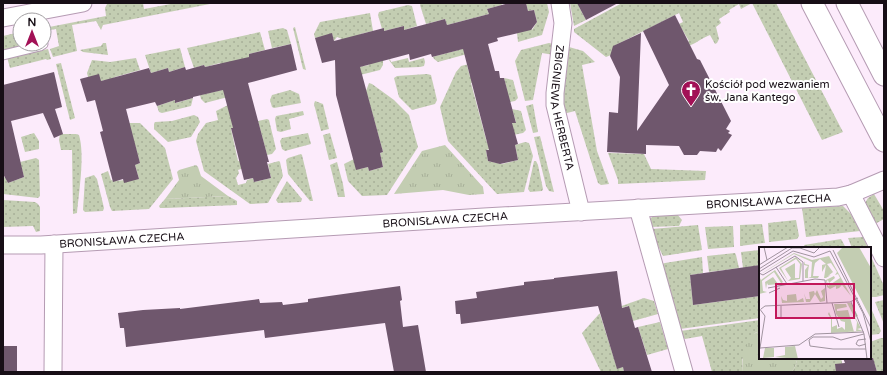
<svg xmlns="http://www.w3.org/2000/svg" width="887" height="375" viewBox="0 0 887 375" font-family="'Varela Round',sans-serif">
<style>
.grass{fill:url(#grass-dots)}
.park{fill:url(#park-tufts)}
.building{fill:#6f576d}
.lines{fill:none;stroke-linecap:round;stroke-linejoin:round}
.service-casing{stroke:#b59bb3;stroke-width:11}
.minor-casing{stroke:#b59bb3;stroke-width:19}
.tertiary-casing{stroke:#b59bb3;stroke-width:23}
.service{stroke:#fff;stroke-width:9}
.minor{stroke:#fff;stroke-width:17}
.tertiary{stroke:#fff;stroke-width:21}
.labels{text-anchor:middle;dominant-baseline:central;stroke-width:4;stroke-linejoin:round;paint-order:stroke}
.poi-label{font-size:11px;fill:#170e16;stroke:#fff;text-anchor:start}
.street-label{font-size:11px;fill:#170e16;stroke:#fff}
.inset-road{fill:none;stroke:#a0939f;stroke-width:1}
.view{fill:#c2185b;fill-opacity:0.15;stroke:#c2185b;stroke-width:2}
.inset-edge{fill:none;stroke:#170e16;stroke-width:2}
</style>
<defs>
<pattern id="grass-dots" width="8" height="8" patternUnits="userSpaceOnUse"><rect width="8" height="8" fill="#c3cdb2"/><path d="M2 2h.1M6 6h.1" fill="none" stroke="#a7af98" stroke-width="1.8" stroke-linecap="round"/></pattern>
<pattern id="park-tufts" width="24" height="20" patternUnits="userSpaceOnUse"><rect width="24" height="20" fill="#c3cdb2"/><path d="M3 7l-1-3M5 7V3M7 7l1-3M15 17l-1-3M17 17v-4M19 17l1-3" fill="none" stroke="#a7af98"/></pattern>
</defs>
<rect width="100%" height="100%" fill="#fcebfb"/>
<g class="grass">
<polygon points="110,3 143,3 144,9 176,3 215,3 103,25 101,30 96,21 72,25 77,51 53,57 50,49 59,46 56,29 44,31 44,28 106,16 105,8 107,4"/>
<polygon points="421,3 501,3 502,5 487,9 489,14 447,25 445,19 426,24 420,5"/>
<polygon points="526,3 547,3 549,12 542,35 518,42 517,33 532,26 532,30 537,22 534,10 528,11"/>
<polygon points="570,3 582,3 579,7 586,20 574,26"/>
<path d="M 622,3 L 776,3 L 843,132 L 822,140 L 752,3 L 741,9 L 739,4 L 729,10 L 730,12 L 719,19 L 721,23 L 716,27 L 719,39 L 717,43 L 715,44 L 710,35 C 697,40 694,47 679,47 L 689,41 L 679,24 L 683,22 L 679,13 L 614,46 L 611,55 L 606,57 L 574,32 L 574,29 Z"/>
<polygon points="408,5 412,6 417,26 404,30 404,26 384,31 384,28 382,29 378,15 379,12"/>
<polygon points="370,13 373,31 360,34 360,37 343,41 342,39 337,37 334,41 332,34 315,38 314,34 320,22"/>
<polygon points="295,27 306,70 303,69 293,28"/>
<polygon points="283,28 287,30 291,44 272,48 268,31"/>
<polygon points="20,32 20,44 29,44 3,50 3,36"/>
<polygon points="260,32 265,50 249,54 249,57 223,72 220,63 205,67 204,65 194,68 187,48"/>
<polygon points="103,43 106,43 108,55 83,52 80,50 101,46"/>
<polygon points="549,43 553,44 554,55 542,53 533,100 525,101 515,61 521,50"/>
<polygon points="569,47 583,51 595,62 582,65 597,151 609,184 601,185 598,183 575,111 563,114 561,101"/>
<polygon points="180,48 185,67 169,72 168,68 151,73 145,55"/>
<polygon points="466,48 467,54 438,62 434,59 433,57 432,57"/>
<polygon points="48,49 51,59 47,60 46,59 10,68 7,57"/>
<polygon points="136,58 140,70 115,77 107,82 103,80 101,83 88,77 87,73 92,60 110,62"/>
<polygon points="383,58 383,65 380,70 360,75 359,67 369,65 369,61"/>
<polygon points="408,58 409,62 424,58 425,62 424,66 420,67 395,68 389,60 390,59 391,62"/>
<polygon points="61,63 75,118 70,120 56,64"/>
<polygon points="469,64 467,65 470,77 476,75 477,81 471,83 487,143 498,147 486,150 488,161 502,164 518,160 515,145 525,142 529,143 533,156 524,192 497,194 448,141 440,107 456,72 461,66"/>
<polygon points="427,74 431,75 437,100 435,104 412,110 399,97 394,78 397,76"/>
<polygon points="504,78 513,80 518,98 515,101 504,103 507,90"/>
<polygon points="369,83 372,84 394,100 409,115 418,147 387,195 362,196 348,181 344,164 354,159 357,168 359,169 368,167 369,171 383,167 380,153 383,152 366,91"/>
<polygon points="226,89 228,97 205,103 201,99 200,95"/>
<polygon points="290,90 299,94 301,103 274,108 272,107 270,100 272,95"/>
<polygon points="193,98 191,106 162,113 159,112 157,106 175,100 176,103"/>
<polygon points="315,101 323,104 329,129 321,131 314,104"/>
<polygon points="230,104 233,128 231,129 238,161 241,160 244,168 238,170 239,173 236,178 238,185 246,183 247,180 253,178 254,182 271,178 268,164 279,161 280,162 283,176 268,203 250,204 204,171 196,141 198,134 206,123 218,120 216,111"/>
<polygon points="533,104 538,132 533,133 526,106"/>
<polygon points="512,109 521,111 526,130 523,133 513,135 510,124 516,122"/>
<polygon points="303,111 304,115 289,119 291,129 281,132 277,131 275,119 276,116"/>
<polygon points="194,115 198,117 200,122 191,137 168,142 154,129 154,124 155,122 172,121"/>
<polygon points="267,119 269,120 276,149 272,154 267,155 258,121"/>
<polygon points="125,123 140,123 165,148 173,179 149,209 112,211 110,207 101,174 108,171 111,180 114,181 139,179 135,165 140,163 129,124"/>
<polygon points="34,133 39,141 39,149 25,152 21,137"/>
<polygon points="308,133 311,144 285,151 282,149 280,141 282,138"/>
<polygon points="330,133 337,158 329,160 323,135"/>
<path d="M 60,134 L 76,134 L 79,135 C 85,155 79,192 77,213 L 73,214 L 72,150 L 61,150 L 59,140 Z"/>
<polygon points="540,136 554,192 549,191 546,186 534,137"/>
<polygon points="608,153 644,154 651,169 706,171 705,180 618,184 618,180"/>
<polygon points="301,154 302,155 313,201 310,201 288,174 286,160 288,158"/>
<polygon points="36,158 39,160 40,196 38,198 3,194 3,178 5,177 8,183 24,177 20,162"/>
<polygon points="534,161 536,161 538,165 543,189 542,191 530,192 528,189"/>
<polygon points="337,162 343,184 345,197 338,197 330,165"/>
<polygon points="94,175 97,179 104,208 103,211 85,212 83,210 85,178"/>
<polygon points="287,181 302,199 301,202 278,203 276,200"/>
<polygon points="874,194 884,211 884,219 875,224 865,203 868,198"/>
<polygon points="228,196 237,201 237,205 166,208 160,208 159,206 165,199"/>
<polygon points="3,200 35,202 38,204 40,207 40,231 36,232 33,226 3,227"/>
<polygon points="843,206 851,214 860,231 806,237 802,208"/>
<polygon points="677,214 682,220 679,226 650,227 649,220 653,216"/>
<polygon points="796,220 799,236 797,239 769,242 768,223"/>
<polygon points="762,224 765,243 740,246 740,225"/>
<polygon points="698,225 702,250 663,256 651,232 652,229"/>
<polygon points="733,226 734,247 708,249 705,227"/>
<polygon points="863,237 868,248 852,248 848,238"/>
<polygon points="841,239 846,248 805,248 804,245"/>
<polygon points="760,250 760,265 743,268 741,252"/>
<polygon points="735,253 736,255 739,268 709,272 707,256"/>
<polygon points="870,254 884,286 884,295 876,297 872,297 870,292"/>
<polygon points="702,257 703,273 690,275 693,305 760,296 760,318 680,329 662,264 665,263"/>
<polygon points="644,298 654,301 658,314 633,321 628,306 600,314 617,368 623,367 624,372 601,372 582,333 599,314"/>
<polygon points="884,300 884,324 875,302"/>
<polygon points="870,306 881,331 879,334 870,335"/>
<polygon points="760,320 760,331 755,333 742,360 743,372 712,372 702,336 685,339 682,337 680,331"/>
<polygon points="660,322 668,349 647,355 638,327"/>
<polygon points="881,338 884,338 884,371 877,372 873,359 870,359 870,342"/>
<polygon points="795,358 841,358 843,367 848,372 792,372 797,363"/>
</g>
<g class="park">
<polygon points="445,145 483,187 484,194 469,195 443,190 394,194 422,151"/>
<polygon points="196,165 198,167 201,176 228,196 165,199 179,180 177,172 179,170"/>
<path d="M 760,331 L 760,358 L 795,358 L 797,363 L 792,372 L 743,372 C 741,357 744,336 760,331 Z"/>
</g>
<g class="building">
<polygon points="509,3 526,3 528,11 534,10 537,22 531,30 497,38 498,41 488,44 495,71 499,71 500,78 504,78 516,123 512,123 518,144 515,145 518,160 500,164 488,161 486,150 489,150 463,49 432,57 431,54 410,60 409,54 360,67 383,152 380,153 383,167 369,171 368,167 356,170 336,95 335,60 322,63 315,38 332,33 334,41 384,28 384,31 404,26 404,30 445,19 447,25 489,14 487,9"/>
<polygon points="577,3 618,3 586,20"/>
<polygon points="675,15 697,59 700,60 731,121 726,129 730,131 728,133 732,135 721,151 718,148 716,152 700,151 697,155 684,155 679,146 646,145 646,154 607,152 609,112 618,113 620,77 610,56 613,46 641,33 637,131 669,85 643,31"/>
<polygon points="291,44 297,70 248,83 269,162 267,162 271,178 254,182 253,178 244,180 231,128 233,128 223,90 193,97 193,98 175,103 175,100 157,106 155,102 126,109 140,163 135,165 139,179 124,183 123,179 113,182 100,132 103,131 95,100 87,102 80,79 99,74 101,81 149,68 151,73 168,68 169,72 185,67 186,70 204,65 205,67 249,57 249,54"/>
<polygon points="54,72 62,107 55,109 63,134 54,138 43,113 11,121 24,177 8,183 3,174 3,85"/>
<polygon points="760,265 760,296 693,305 690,275"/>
<polygon points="617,271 622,308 629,306 635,328 638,327 652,372 624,372 623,367 617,369 598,306 461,324 460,314 456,314 455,301 477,298 476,292 524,285 524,282 554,279 554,278"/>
<polygon points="400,286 402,300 400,301 403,327 418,325 426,372 394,372 385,323 265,338 264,330 126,347 124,328 120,328 118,313 143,310 180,308 180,309 259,299 260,303 282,302 283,305 308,302 308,299"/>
<rect x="3" y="346" width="14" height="26"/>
<polygon points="843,358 873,358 877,372 836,372 835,364 845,363"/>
</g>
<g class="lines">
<g class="service-casing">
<polyline id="service" points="3,55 40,46 43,44"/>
</g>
<g class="minor-casing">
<g id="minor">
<path id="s1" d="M 560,3 L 563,23 L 555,93 L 555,105 L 581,212"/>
<polyline points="3,18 83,3"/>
<polyline points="851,194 884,258"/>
<polyline points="638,208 684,372"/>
<path id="s2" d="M 3,245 L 41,245 L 484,217 L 838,197 L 851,194 L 884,180"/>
<polyline points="53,372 54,244"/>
</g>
</g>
<g class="tertiary-casing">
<g id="tertiary">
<polyline points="812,3 884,141"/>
<polyline points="847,3 884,75"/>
</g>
</g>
<use href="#service" class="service"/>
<use href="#minor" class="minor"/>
<use href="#tertiary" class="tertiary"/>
</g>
<defs>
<g id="church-pin" transform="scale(1)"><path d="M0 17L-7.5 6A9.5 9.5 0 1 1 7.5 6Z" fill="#a21156" stroke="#fff"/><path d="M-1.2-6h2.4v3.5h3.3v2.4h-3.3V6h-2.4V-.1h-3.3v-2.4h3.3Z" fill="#fff"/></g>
</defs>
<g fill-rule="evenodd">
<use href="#church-pin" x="691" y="90"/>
</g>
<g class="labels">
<g class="poi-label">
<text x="705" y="84">Kościół pod wezwaniem<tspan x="705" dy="13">św. Jana Kantego</tspan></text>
</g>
<g class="street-label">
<text stroke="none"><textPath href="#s1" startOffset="106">ZBIGNIEWA HERBERTA</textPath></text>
<text stroke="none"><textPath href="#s2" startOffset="767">BRONISŁAWA CZECHA</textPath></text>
<text stroke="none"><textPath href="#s2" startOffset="443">BRONISŁAWA CZECHA</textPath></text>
<text stroke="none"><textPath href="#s2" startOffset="119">BRONISŁAWA CZECHA</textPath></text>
</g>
</g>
<g transform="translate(759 247)">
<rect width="112" height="112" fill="#fcebfb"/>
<path d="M 35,6 L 53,13 L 70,9 L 92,49 L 83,38 L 80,41 L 77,42 L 77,39 L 71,42 L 68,40 L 67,33 L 75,29 L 76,31 L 70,36 L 69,33 L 68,34 L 69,39 L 81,31 L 79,27 L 76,28 L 78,25 L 72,16 L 68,17 L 74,25 L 69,29 L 72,28 L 67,31 L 65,31 L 67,18 L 63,25 L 63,18 L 67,17 L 61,12 L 56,16 L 55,21 L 54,29 L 60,29 L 59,31 L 46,31 L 46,23 L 49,19 L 45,18 L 45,14 L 46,17 L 50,18 L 49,25 L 47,25 L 49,25 L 49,31 L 52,30 L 53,15 L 35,7 L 2,27 ZM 37,10 L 43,17 L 41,32 L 29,34 L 20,21 ZM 37,12 L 41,17 L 40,31 L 36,31 L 36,16 L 26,22 L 32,31 L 29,34 L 22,21 ZM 16,23 L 24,35 L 21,37 L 9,38 L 8,36 L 7,42 L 6,35 L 14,30 L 19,37 L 22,36 L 15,25 L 3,34 L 4,44 L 8,45 L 0,47 L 0,29 L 2,33 ZM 66,41 L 66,54 L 61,55 L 56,47 L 51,55 L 47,55 L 45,46 L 47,52 L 51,52 L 50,45 L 55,44 L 56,47 L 58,43 L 62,52 L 64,50 L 62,44 ZM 37,47 L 38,54 L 44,51 L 45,55 L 23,56 L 22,49 L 24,53 L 28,54 L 28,48 ZM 88,56 L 92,56 L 99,69 L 96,70 L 102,81 L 98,82 L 104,84 L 72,86 L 72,72 L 69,67 L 70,65 L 74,64 L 70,65 L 73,72 L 73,80 L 78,78 L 78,82 L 83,80 L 86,83 L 86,75 L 82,74 L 77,67 L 75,57 L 87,57 L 88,60 L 78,62 L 78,64 L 89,63 L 95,85 L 97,85 L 98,75 ZM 36,99 L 39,112 L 16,110 L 26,108 L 26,100 ZM 6,101 L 15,101 L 15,110 L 4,111 Z" fill="#c3cdb2" fill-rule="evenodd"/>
<path d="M 84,0 L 100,0 L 112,21 L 112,72 L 78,6 Z" fill="#c3cdb2"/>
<path class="inset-road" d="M 5,0 L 8,13M 74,3 L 112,81M 71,4 L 104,66 L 112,95M 0,18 L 29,0M 17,20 L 28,37M 0,22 L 33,1 L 41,1 L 55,6 L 61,0M 0,25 L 34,4 L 55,10 L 71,4M 0,26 L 4,28 L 36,9 L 44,15 L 44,34M 9,41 L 56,32 L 66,33 L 68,56M 10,46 L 21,41M 92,55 L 105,87 L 108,112M 73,56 L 80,80M 22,59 L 22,71 L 40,71M 0,61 L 6,69 L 1,101M 2,62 L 6,59 L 91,55 L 99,51M 105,87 L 82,93 L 74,90 L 54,90 L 50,93 L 51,99 L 74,102 L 107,102M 107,92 L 99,93 L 97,97 L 100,99 L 107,97M 0,104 L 1,101 L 40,98 L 56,87 L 105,85"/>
<path class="view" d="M 17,37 L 95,37 L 95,71 L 17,71 Z"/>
<rect width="112" height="112" class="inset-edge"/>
</g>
<rect width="887" height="375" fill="none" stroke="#170e16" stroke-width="8"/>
<g transform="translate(32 32)"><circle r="19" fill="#ffffff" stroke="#a29fa2"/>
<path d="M0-3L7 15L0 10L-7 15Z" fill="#a21156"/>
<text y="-6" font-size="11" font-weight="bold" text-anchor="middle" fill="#170e16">N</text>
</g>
</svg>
